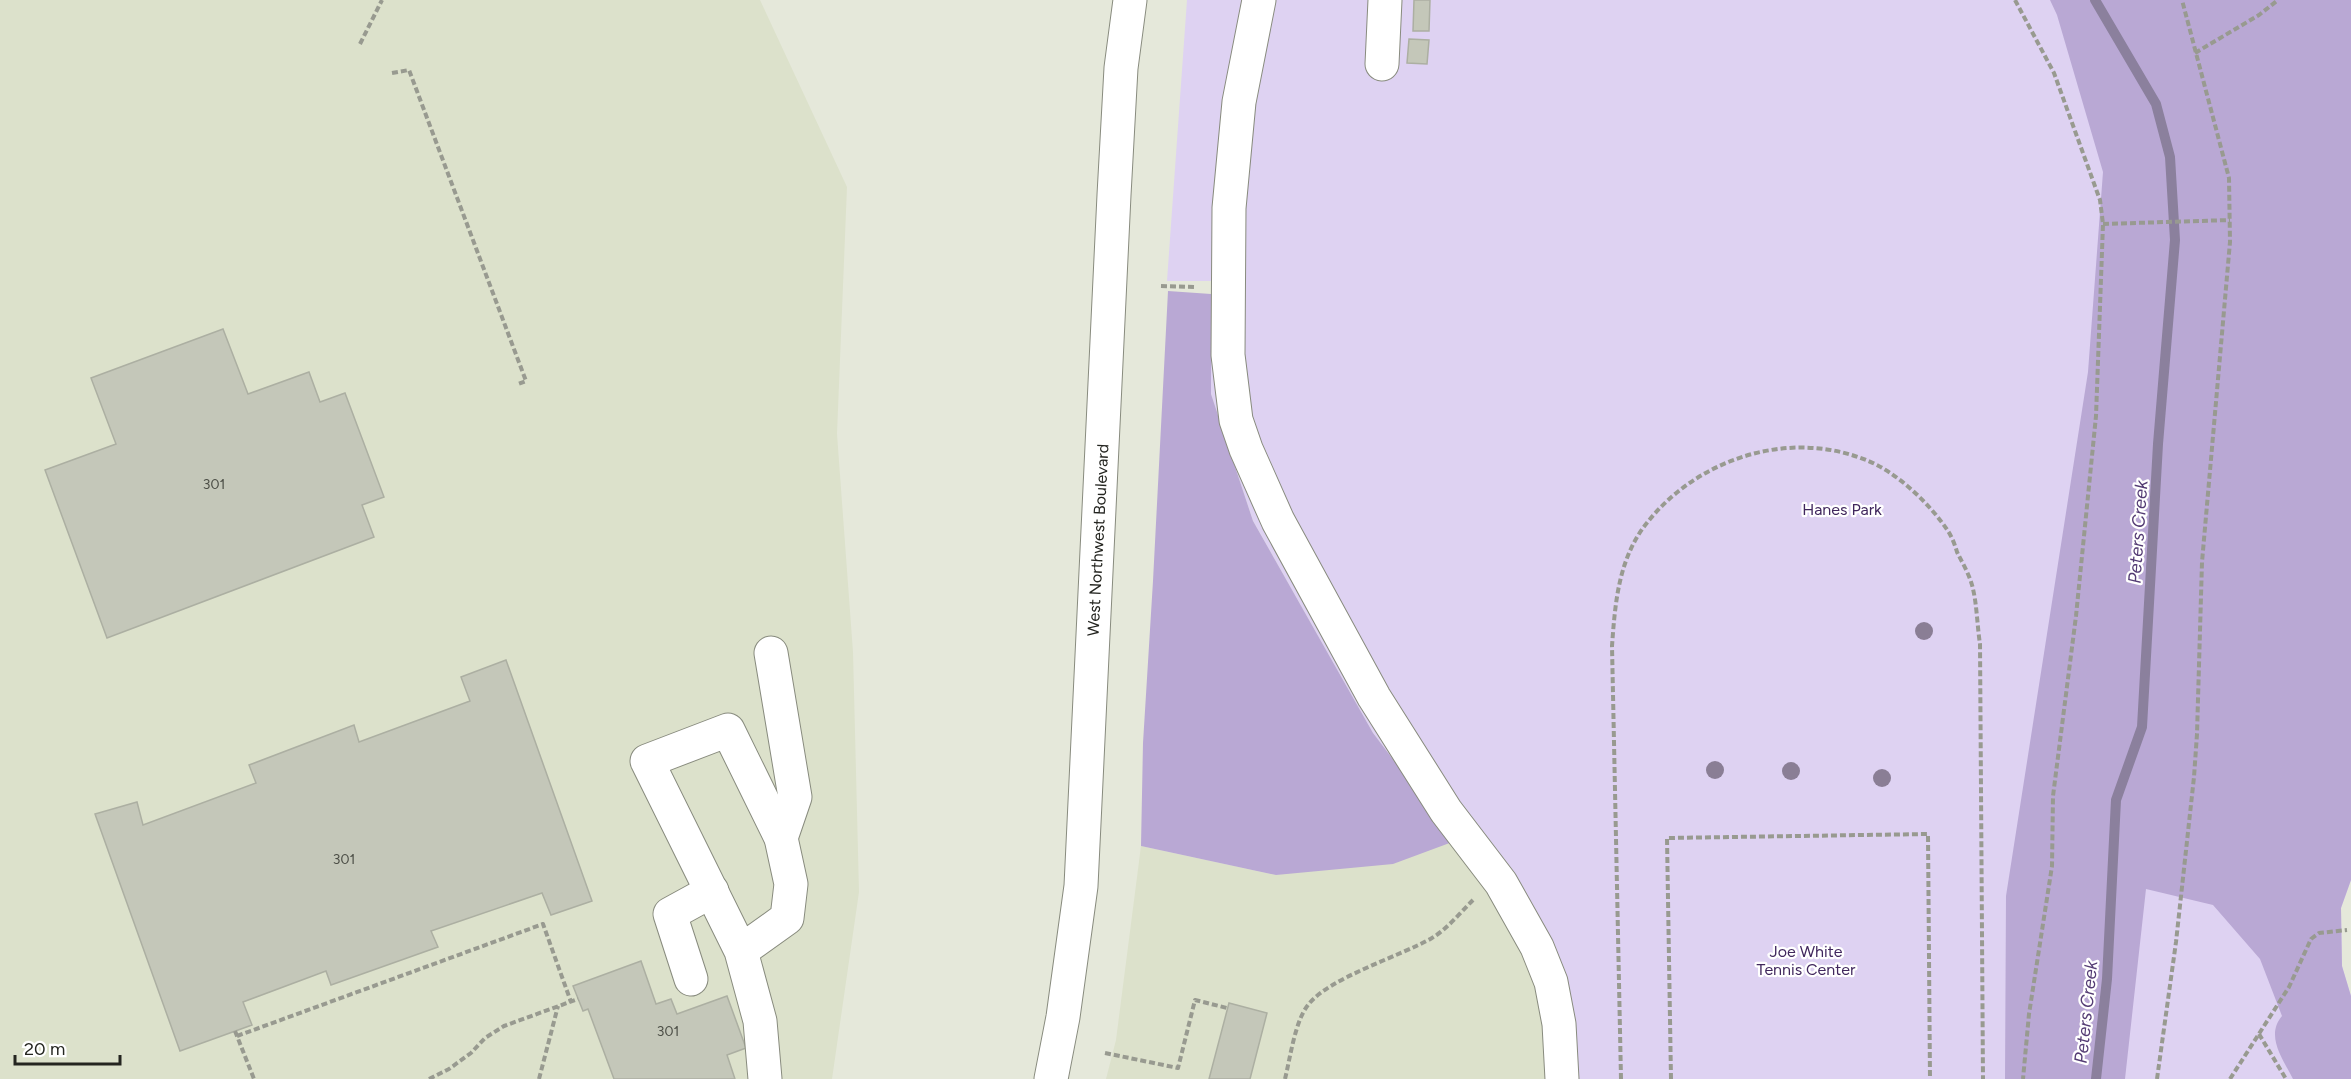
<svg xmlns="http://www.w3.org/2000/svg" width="2351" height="1079" viewBox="0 0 2351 1079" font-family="Figtree,sans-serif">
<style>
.built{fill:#dce1cb}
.green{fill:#ded2f2}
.forest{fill:#b9a8d4}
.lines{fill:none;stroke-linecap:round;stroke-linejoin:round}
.stream{stroke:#8b809d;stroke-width:10}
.building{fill:#c4c7b9;stroke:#acafa2;stroke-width:1.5}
.minor-casing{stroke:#888b7e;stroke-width:35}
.major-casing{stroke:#888b7e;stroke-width:35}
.path{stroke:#989a90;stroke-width:4;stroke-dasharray:6 3;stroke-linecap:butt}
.minor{stroke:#fff;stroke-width:33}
.major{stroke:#fff;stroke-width:33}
.tree{fill:#8a7e95}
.labels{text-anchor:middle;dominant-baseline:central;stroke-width:4.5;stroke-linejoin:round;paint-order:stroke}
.number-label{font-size:14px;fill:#4c4e46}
.park-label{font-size:16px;fill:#40275d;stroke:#fff}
.street-label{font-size:16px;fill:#242520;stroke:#fff}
.water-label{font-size:18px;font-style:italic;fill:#543c74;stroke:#fff}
</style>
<rect width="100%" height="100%" fill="#e5e8da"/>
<g class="built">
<polygon points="0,0 760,0 847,187 837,434 853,652 859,892 832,1079 0,1079"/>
<polygon points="1455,841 1484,880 1541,985 1548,1079 1106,1079 1116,1040 1141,846 1276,875"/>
</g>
<polygon class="green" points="1187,0 2351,0 2351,880 2341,908 2342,966 2351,996 2351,1079 1548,1079 1541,985 1484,880 1373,733 1253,521 1211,394 1211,281 1167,281"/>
<g class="forest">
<path d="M 2050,0 L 2351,0 L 2351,880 L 2341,908 L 2342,966 L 2351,996 L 2351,1079 L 2293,1079 C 2283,1059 2265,1036 2282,1016 L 2260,959 L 2213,905 L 2146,889 L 2125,1079 L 2005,1079 L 2006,896 L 2088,372 L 2103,172 L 2057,15 Z"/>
<polygon points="1168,291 1211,294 1211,394 1253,521 1373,733 1455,841 1393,864 1276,875 1141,846 1143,743 1153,581"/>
</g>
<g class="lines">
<polyline class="stream" points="2095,0 2156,104 2170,157 2175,240 2158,444 2142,727 2116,800 2107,979 2096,1079"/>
</g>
<g class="building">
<polygon points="1414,0 1430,0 1429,31 1413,31"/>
<polygon points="1409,39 1429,40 1427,64 1407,63"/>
<polygon points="223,329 248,394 309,372 320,402 345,393 384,497 362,505 374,537 107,638 45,470 116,444 91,378"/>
<polygon points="506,660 592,901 551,915 542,893 431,931 438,947 331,985 326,971 243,1002 252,1025 180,1051 95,814 137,802 143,825 256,783 249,765 354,725 359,742 470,701 461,677"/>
<polygon points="641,961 656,1004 671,999 677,1014 727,996 746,1048 727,1055 735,1079 614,1079 588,1009 583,1011 573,986"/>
<polygon points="1229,1003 1267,1013 1250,1079 1209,1079"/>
</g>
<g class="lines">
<g class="minor-casing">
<g id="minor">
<polyline points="1259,0 1239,102 1229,208 1228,355 1236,420 1246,449 1278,521 1374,697 1446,811 1501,883 1537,947 1551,982 1559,1024 1562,1079"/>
<polyline points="1382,64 1385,0"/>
<polyline points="771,653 795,797 781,838"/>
<polyline points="741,951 787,918 791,884 781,838 728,730 647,761 741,951 760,1021 765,1079"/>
<polyline points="691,979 670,914 712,891"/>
</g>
</g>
<g class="major-casing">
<polyline id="major" points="1051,1079 1063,1017 1081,886 1114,195 1121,68 1130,0"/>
</g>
<g class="path">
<polyline points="2015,0 2054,73 2100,200 2103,224 2096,416 2076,616 2053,796 2052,866 2029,1014 2023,1079"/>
<polyline points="360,44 382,0"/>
<polyline points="2195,53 2259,15 2278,0"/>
<polyline points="392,73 409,70 526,381 518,384"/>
<polyline points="2103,224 2230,220"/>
<polyline points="1161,286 1194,287"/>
<polyline points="235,1031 254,1079"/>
<polyline points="2259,1034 2286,1079"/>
<polyline points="237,1036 543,924 571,1002"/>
<polyline points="1105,1053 1178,1068 1195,1000 1227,1008"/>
<polyline points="429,1079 449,1069 471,1053 485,1038 504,1026 578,999"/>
<polyline points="539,1079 558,1006"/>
<path d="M 1285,1079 C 1290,1059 1295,1021 1308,1005 C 1328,978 1401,956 1432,938 C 1447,929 1460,913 1473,900"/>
<path d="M 1621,1079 L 1612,646 C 1615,605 1618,563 1643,528 C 1693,460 1787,428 1866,460 C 1897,472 1930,504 1948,531 C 1952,537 1955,545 1957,552 C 1962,562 1969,574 1972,585 C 1977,603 1977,625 1980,644 L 1983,1079"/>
<polyline points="1671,1079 1667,838 1928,834 1930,1079"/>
<polyline points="2157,1079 2176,942 2194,777 2197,734 2202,562 2230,242 2229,178 2182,0"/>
<polyline points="2230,1079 2289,987 2311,939 2319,933 2347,930"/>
</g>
<use href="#minor" class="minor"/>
<use href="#major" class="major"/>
</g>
<g class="tree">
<circle cx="1924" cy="631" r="9"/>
<circle cx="1715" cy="770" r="9"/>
<circle cx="1791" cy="771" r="9"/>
<circle cx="1882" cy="778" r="9"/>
</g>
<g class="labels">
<g class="number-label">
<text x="214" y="484">301</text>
<text x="344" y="859">301</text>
<text x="668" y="1031">301</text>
</g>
<g class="park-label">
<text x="1842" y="509">Hanes Park</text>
<text x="1806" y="951">Joe White<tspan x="1806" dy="18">Tennis Center</tspan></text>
</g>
<g class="street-label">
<text transform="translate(1098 540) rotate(-87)">West Northwest Boulevard</text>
</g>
<g class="water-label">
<text transform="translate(2138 532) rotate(-86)">Peters Creek</text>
<text transform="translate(2086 1012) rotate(-84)">Peters Creek</text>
</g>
</g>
<path d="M15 1055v9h105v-9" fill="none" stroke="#242520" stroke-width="3"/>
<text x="24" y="1055" font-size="18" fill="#242520" stroke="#ffffff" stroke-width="4.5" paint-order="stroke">20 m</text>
</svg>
